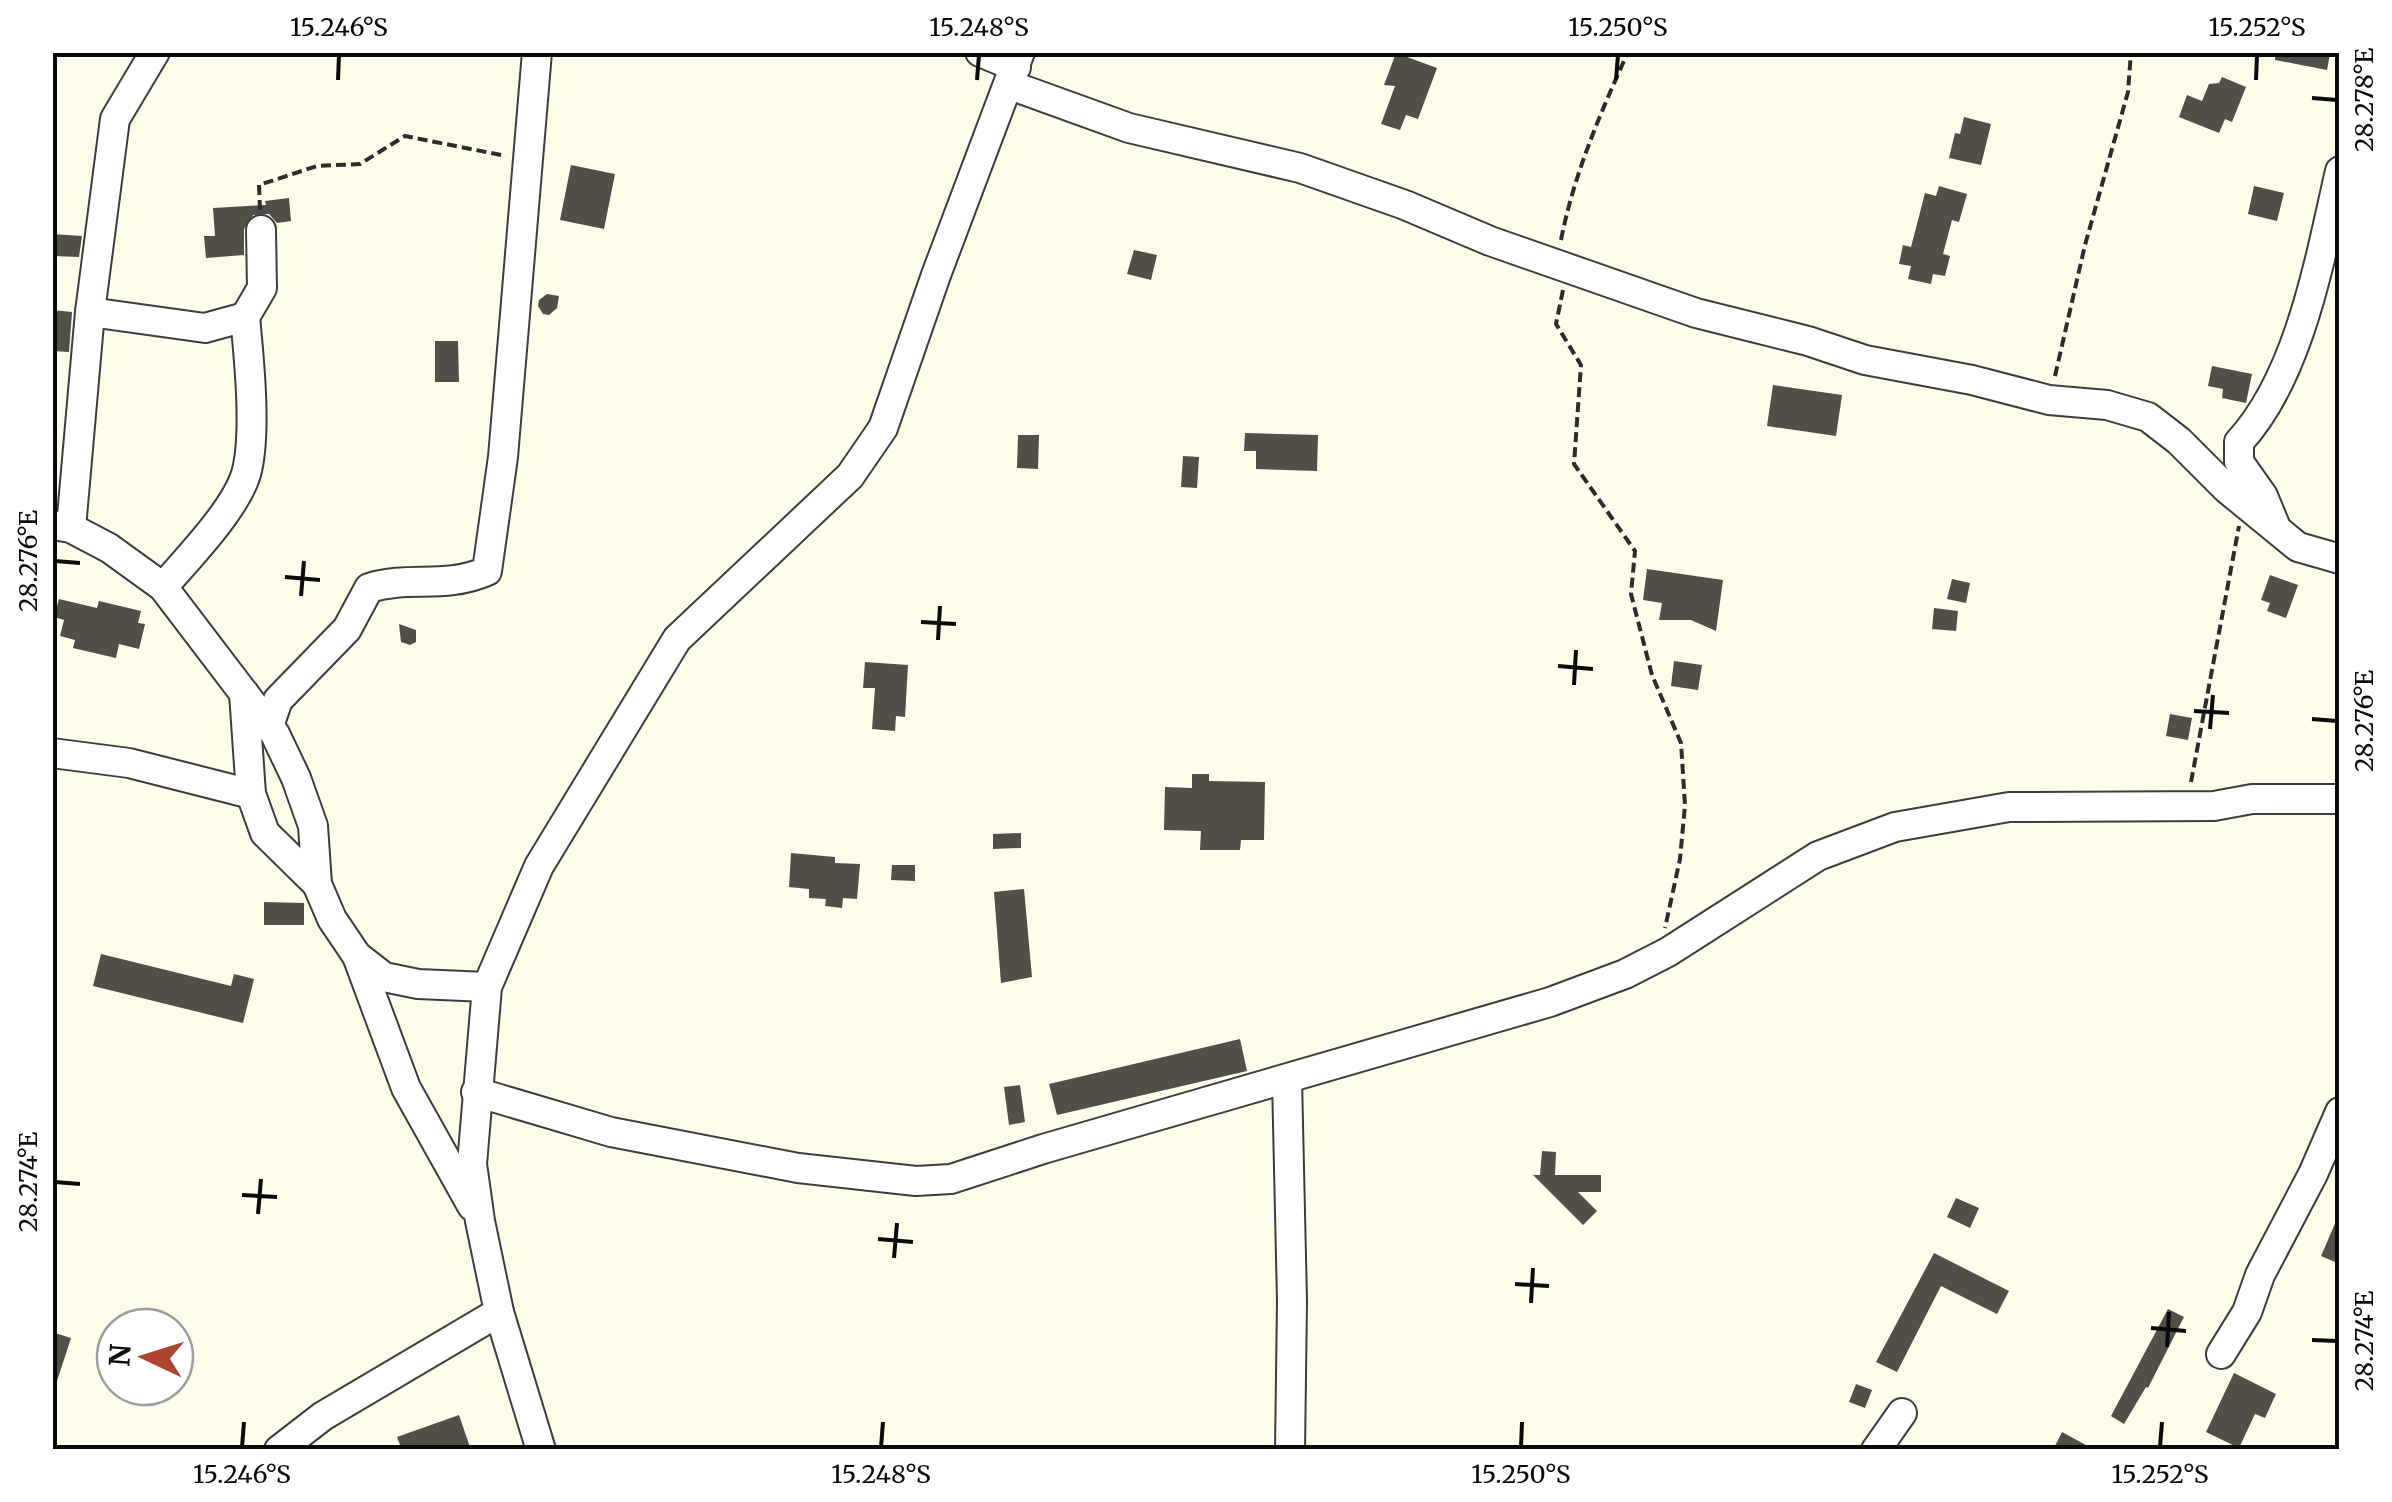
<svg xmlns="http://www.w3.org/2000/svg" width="2392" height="1502" viewBox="0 0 2392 1502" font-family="Merriweather,serif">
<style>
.building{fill:#524e48}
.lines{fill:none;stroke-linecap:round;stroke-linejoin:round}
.minor-casing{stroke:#3d3d3d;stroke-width:32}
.path{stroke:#2c2c2c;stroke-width:4;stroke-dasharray:10 5;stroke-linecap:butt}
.minor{stroke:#fff;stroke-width:28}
.ticks{fill:none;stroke:#0a0a0a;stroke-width:4}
.neatline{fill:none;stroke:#0a0a0a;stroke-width:4}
.ticks-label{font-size:25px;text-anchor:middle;fill:#0a0a0a}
</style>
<rect width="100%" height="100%" fill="#fdfde9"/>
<g class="building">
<polygon points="2275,52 2322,52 2330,54 2327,70 2275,60"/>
<polygon points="1396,53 1437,68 1418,119 1406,115 1400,130 1381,124 1395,86 1384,85"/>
<polygon points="2222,77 2246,87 2232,122 2225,119 2219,133 2179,117 2187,95 2202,101 2209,84 2219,83"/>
<polygon points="1964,117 1991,124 1981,165 1949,158 1955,133 1960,134"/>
<polygon points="571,165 615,174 604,229 560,220"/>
<polygon points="1939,186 1967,194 1959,222 1952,220 1943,254 1950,256 1945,276 1933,274 1931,284 1908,279 1911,266 1899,264 1903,245 1911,247 1925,193 1936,196"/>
<polygon points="2254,186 2284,193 2277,221 2248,214"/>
<polygon points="289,198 291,221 277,223 269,214 253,215 244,229 244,255 206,258 204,236 215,236 213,208 266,205 265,201"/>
<polygon points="52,234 82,236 79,257 52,256"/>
<polygon points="1134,250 1157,255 1151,280 1127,274"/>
<polygon points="547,294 559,296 557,308 549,315 543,314 538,306 539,300"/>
<polygon points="52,310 72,312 69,352 52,351"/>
<polygon points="435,341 458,341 459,382 435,382"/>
<polygon points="2212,366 2252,374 2246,403 2222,398 2223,389 2208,386"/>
<polygon points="1773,385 1842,395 1836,436 1767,426"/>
<polygon points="1245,433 1318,435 1317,471 1256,469 1256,451 1244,451"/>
<polygon points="1018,435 1039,435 1038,469 1017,468"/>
<polygon points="1183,456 1199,457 1197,488 1181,487"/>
<polygon points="1647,569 1723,580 1716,631 1691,620 1659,620 1662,603 1643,600"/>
<polygon points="2270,575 2298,585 2286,618 2267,611 2270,603 2261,600"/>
<polygon points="1952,579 1970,583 1966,603 1947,599"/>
<polygon points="59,599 97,608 99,601 141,611 138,623 145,624 139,649 119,644 116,658 73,648 75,640 60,636 64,620 54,617"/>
<polygon points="1934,608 1958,611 1956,631 1932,629"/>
<polygon points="399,624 416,630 416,642 410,645 401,642"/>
<polygon points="1674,661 1702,665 1698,690 1671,686"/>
<polygon points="865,662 908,665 905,717 896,716 895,731 872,729 875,688 863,688"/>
<polygon points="2170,714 2192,718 2188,740 2166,736"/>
<polygon points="1192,774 1209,774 1209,781 1265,782 1264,840 1241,840 1240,850 1200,850 1201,831 1164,830 1165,787 1192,788"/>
<polygon points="1021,833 1021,848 993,849 993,834"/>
<polygon points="791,853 835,857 835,863 860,864 857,899 843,898 842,908 825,906 826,899 809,898 809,889 789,887"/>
<polygon points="892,865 915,865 915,881 891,880"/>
<polygon points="1024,889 1032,977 1001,983 994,892"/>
<polygon points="264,902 304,903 304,925 264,925"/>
<polygon points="101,954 231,986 234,974 254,979 243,1023 93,986"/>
<polygon points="1240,1039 1247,1071 1057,1115 1049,1084"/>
<polygon points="1020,1085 1025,1122 1009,1125 1004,1087"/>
<polygon points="1542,1151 1556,1152 1555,1175 1601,1175 1601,1192 1578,1192 1597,1211 1583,1225 1533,1175 1540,1175"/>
<polygon points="1956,1198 1979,1208 1970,1228 1947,1217"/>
<polygon points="2340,1212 2340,1264 2321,1256"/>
<polygon points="1934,1253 2009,1291 1997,1314 1941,1286 1897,1372 1876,1362"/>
<polygon points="2168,1309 2184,1317 2148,1388 2146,1387 2124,1424 2111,1416"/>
<polygon points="52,1332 71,1338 56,1384 52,1384"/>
<polygon points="2234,1373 2276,1394 2265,1418 2255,1414 2239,1448 2206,1432"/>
<polygon points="1856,1384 1872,1390 1865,1408 1849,1402"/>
<polygon points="459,1415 471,1450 402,1450 397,1437"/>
<polygon points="2062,1432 2095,1450 2053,1450"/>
</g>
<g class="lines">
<g class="minor-casing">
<g id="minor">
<polyline points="980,52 1016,67"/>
<polyline points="1010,85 1129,128 1300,168 1405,205 1490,241 1696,313 1808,341 1865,360 1972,380 2049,400 2107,405 2148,417 2179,441 2227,489 2298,547 2340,559"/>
<polyline points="90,312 115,119 155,52"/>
<polyline points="52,525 71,528 109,548 163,587 275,734 296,778 313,826 317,884 332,919 357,956 384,977 418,984 487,987"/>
<path d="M 2275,525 L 2263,496 L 2239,462 L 2239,442 C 2300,376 2320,258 2340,171"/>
<polyline points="71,528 90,312 205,328 245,317 262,288 261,230"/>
<path d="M 163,587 C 188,558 235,510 246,474 C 257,435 249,358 245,317"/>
<polyline points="244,693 251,794 265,833 317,884"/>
<path d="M 269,726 L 278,700 L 347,629 L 369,588 C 411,575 443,590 487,571 L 503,457 L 537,52"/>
<polyline points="52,753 129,763 251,794"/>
<polyline points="357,956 406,1088 472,1206"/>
<polyline points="1287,1079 1292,1301 1290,1450"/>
<polyline points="476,1092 611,1132 798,1168 916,1181 951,1179 1043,1149 1550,1002 1625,974 1668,952 1818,856 1895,827 2009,807 2214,806 2252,799 2340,799"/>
<polyline points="2221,1354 2247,1312 2260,1275 2313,1174 2340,1112"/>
<polyline points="279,1450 323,1416 499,1312"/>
<polyline points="541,1450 499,1312 480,1221 472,1164 487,987 539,866 677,639 850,476 883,428 936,275 1020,52"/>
<polyline points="1876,1450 1902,1413"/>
</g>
</g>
<g class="path">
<polyline points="260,210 259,185 317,166 360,164 405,136 506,156"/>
<path d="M 1561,240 C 1574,174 1600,114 1628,52"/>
<polyline points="1563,290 1556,324 1581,365 1574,464 1635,551 1631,594 1652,675 1681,743 1685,805 1680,859 1665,928"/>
<polyline points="2055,376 2085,245 2128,92 2131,52"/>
<polyline points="2191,782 2239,526"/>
</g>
<use href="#minor" class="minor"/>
</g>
<path class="ticks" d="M 338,80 L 339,55M 977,80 L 979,55M 1616,80 L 1618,55M 2256,80 L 2257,55M 2312,98 L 2337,100M 55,561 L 80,563M 285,577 L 320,580M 301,596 L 304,561M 921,622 L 956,624M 938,640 L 940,606M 1558,666 L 1593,669M 1574,685 L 1576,650M 2194,711 L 2229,713M 2312,719 L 2337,721M 2210,729 L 2213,695M 55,1182 L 80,1184M 242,1195 L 277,1197M 258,1214 L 261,1179M 878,1239 L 913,1242M 894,1258 L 897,1223M 1515,1284 L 1549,1286M 1531,1303 L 1533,1268M 2151,1328 L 2186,1331M 2312,1340 L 2337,1341M 2167,1347 L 2169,1312M 242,1447 L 244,1422M 881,1447 L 883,1422M 1521,1447 L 1522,1422M 2160,1447 L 2162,1422"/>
<rect width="2392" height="1502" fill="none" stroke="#ffffff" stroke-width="110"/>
<g transform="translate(145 1357) rotate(274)"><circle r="48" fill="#ffffff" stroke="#9d9d9d" stroke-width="2.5"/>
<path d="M0-8L18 38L0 25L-18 38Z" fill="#ad452f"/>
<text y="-15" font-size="28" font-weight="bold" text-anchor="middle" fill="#0a0a0a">N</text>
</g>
<rect x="55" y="55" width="2282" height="1392" class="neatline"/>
<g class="ticks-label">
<text x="339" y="36">15.246°S</text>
<text x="979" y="36">15.248°S</text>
<text x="1618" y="36">15.250°S</text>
<text x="2257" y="36">15.252°S</text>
<text transform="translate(2364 100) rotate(-90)" y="9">28.278°E</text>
<text transform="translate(28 561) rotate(-90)" y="9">28.276°E</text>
<text transform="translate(2364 721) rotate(-90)" y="9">28.276°E</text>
<text transform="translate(28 1182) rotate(-90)" y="9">28.274°E</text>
<text transform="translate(2364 1341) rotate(-90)" y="9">28.274°E</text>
<text x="242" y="1483">15.246°S</text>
<text x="881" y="1483">15.248°S</text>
<text x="1521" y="1483">15.250°S</text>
<text x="2160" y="1483">15.252°S</text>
</g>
</svg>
